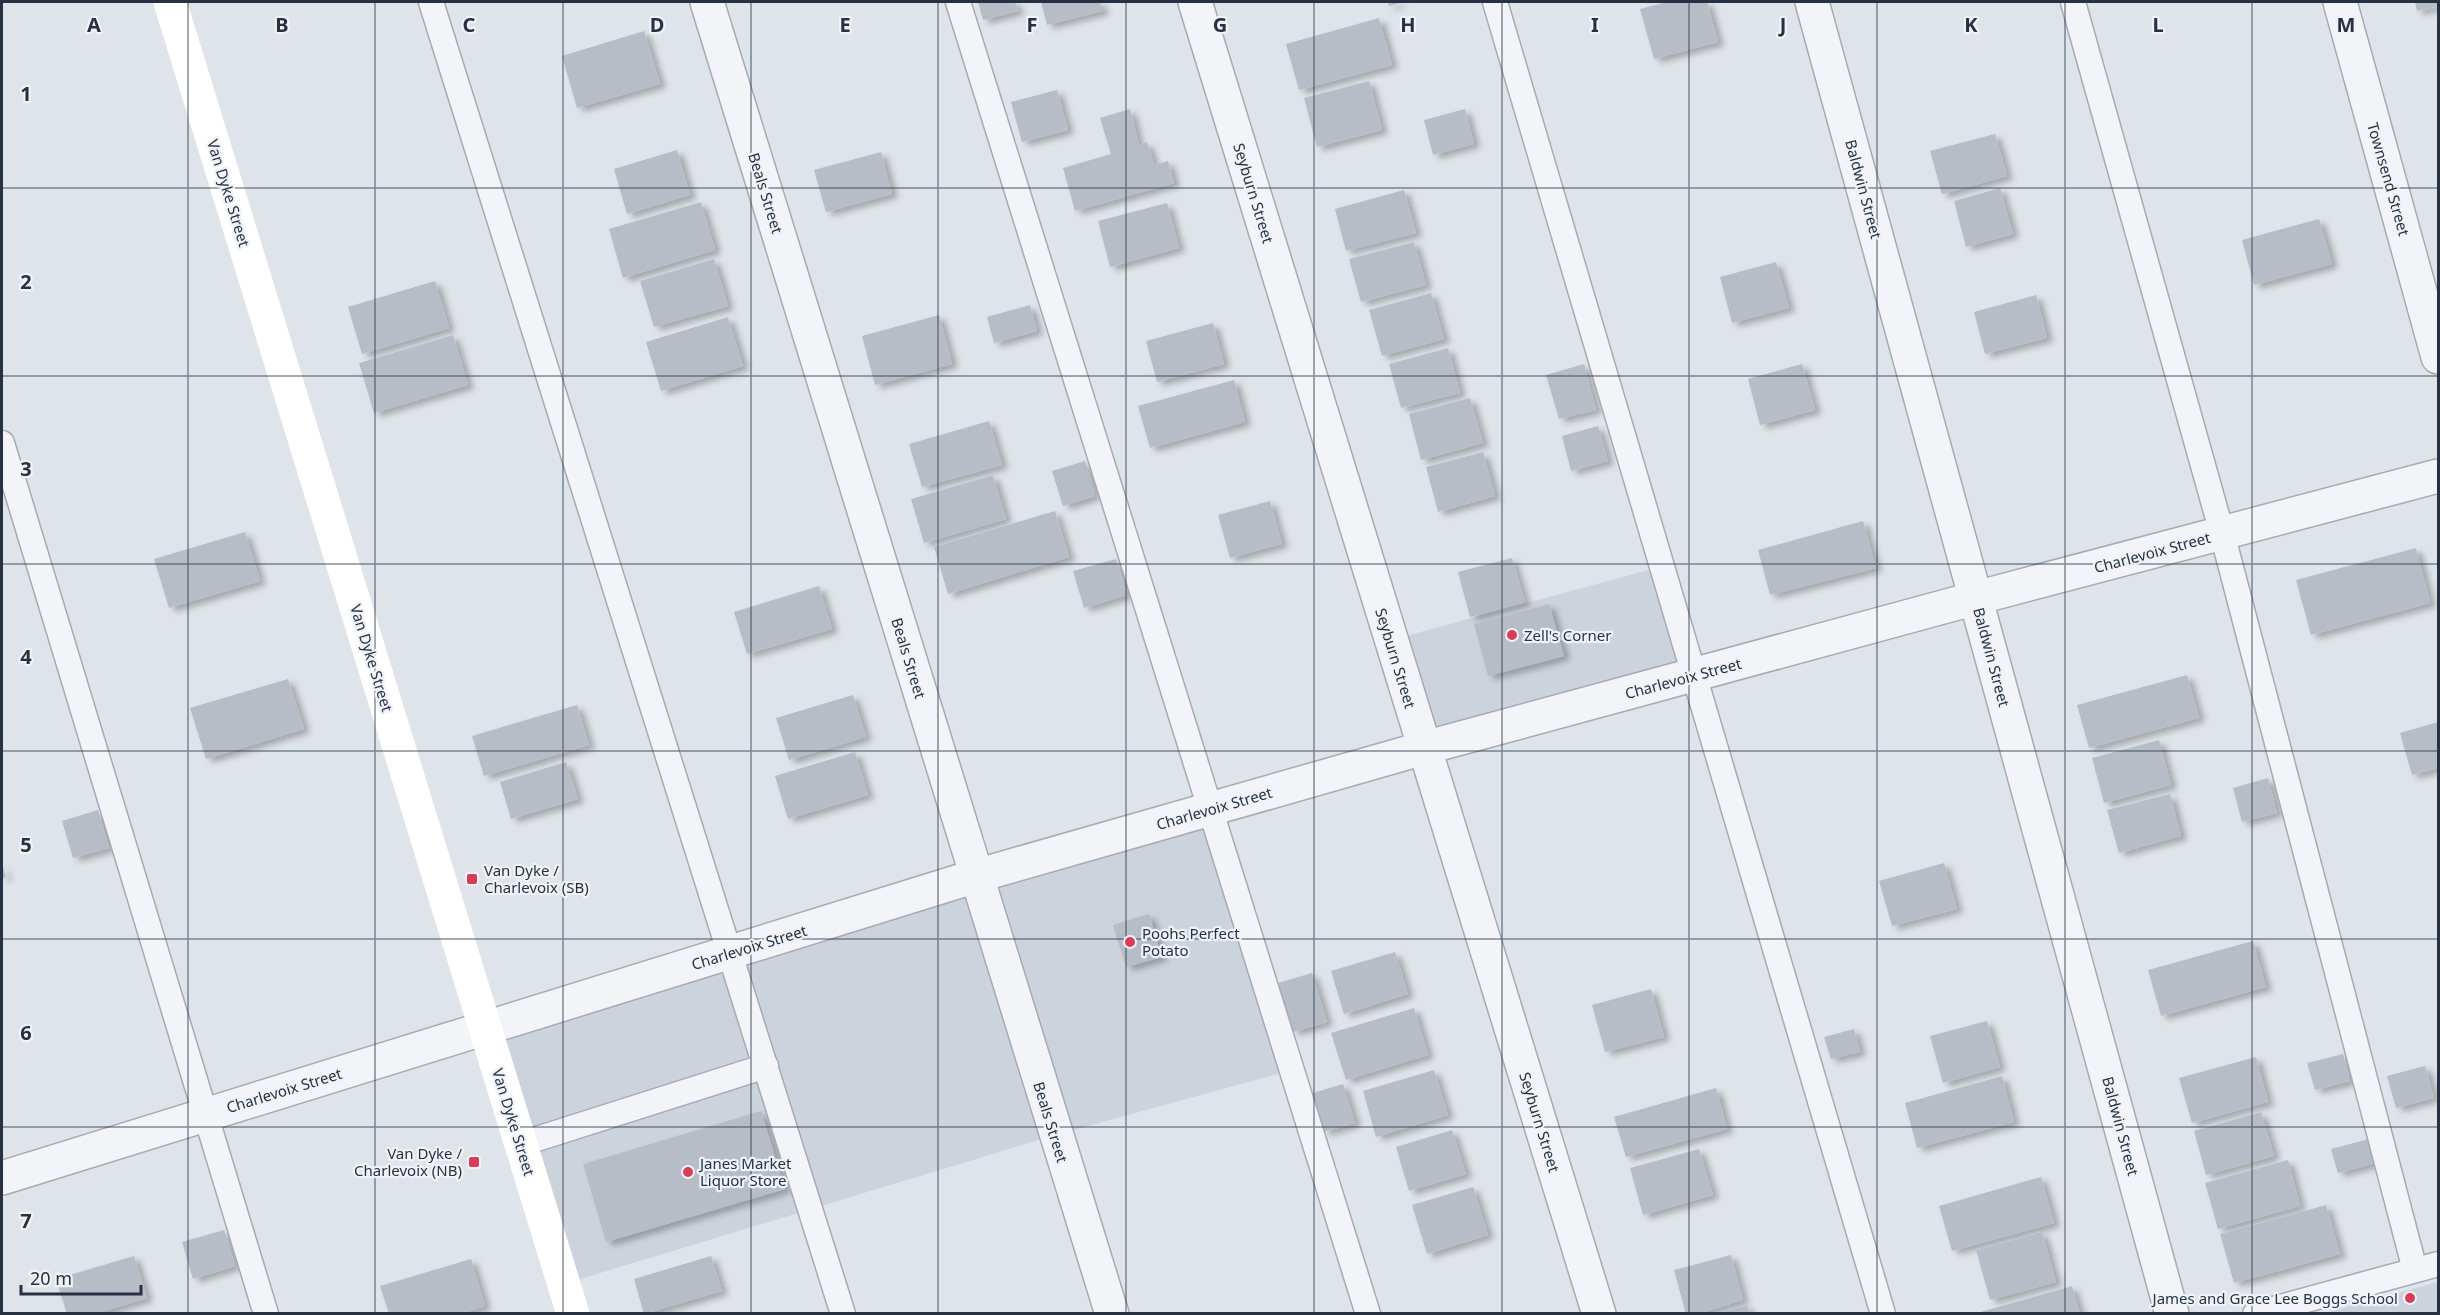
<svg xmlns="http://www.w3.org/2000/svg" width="2440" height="1315" viewBox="0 0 2440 1315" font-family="'Noto Sans',sans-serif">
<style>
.built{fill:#cdd3dc}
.building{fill:#b6bdc7;filter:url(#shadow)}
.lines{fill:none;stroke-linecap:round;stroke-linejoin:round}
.service-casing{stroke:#a4abb4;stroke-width:27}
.minor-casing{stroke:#a4abb4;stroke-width:36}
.tertiary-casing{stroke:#a4abb4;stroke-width:36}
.service{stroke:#f2f4f8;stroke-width:24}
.minor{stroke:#f2f4f8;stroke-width:33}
.tertiary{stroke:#f2f4f8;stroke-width:33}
.secondary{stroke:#fff;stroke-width:33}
.grid{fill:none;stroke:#273142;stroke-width:1.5;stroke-opacity:0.55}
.poi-dot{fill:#d63d56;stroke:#eff2f7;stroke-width:2}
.labels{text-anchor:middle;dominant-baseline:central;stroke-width:4.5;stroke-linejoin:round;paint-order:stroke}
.street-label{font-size:15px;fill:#273142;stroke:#eff2f7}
.poi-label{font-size:15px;fill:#273142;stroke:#eff2f7;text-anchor:start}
.grid-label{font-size:20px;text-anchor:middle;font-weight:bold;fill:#273142;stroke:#eff2f7;stroke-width:4.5;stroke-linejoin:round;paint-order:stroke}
</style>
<defs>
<filter id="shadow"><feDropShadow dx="6" dy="4" stdDeviation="3" flood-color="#0004"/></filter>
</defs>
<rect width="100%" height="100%" fill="#dfe4ea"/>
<g class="built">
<polygon points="1663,566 1695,674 1424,748 1391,640"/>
<polygon points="1211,809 1292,1070 1055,1135 564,1284 485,1028"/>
<polygon points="2438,1282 2438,1313 2325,1313"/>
</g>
<g class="building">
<polygon points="978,2 1015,2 1018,11 983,20"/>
<polygon points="1041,2 1100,2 1103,11 1047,25"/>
<polygon points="1388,2 1402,2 1389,6"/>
<polygon points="1667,2 1707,2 1718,42 1654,59 1640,9"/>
<polygon points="2415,2 2438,2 2438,6 2417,11"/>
<polygon points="1379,18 1392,65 1299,90 1286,44"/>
<polygon points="644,31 660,84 577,108 562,56"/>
<polygon points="1369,81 1382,130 1317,147 1304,98"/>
<polygon points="1057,90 1068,130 1022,142 1011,102"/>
<polygon points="1130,109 1139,145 1147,142 1154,165 1168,161 1174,183 1075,211 1063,168 1111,154 1100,118"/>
<polygon points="1465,109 1474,144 1433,155 1424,120"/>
<polygon points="1995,134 2007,176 1942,194 1930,151"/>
<polygon points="677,150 690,195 627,214 614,169"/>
<polygon points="881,152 892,194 826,212 814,170"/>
<polygon points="2000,188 2013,234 1966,247 1954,201"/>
<polygon points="1404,190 1416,233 1346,251 1335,209"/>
<polygon points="701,202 715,250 623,278 609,229"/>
<polygon points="1167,203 1179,248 1110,267 1098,221"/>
<polygon points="2319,219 2332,264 2254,285 2242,240"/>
<polygon points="1414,242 1426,285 1361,302 1349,259"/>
<polygon points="714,259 728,306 654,327 640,281"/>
<polygon points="1776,262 1789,308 1732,323 1720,277"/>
<polygon points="435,281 449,328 362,354 348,307"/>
<polygon points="1431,293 1444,339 1382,356 1369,310"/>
<polygon points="2036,295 2047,338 1985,354 1974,312"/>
<polygon points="1030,305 1037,331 994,343 987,317"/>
<polygon points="939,315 952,364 875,385 862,336"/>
<polygon points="728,317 743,366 661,391 646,342"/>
<polygon points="1213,323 1224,364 1157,382 1146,341"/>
<polygon points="453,335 468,385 374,413 359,363"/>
<polygon points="1448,348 1460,393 1401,408 1389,364"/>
<polygon points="1584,364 1596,410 1559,419 1546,375"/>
<polygon points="1802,364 1815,410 1760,425 1748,379"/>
<polygon points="1234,380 1245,422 1150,448 1138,406"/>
<polygon points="1470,398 1483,443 1421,460 1409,414"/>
<polygon points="989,421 1002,465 922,487 909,444"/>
<polygon points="1598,426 1608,461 1571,471 1562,436"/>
<polygon points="1483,452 1495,496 1438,512 1426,467"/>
<polygon points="1085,461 1095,496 1063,506 1052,471"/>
<polygon points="993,475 1006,519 924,543 911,499"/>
<polygon points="1270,501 1282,544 1230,558 1218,515"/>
<polygon points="1055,511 1069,557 948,594 934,547"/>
<polygon points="1863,521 1876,568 1770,595 1758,550"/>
<polygon points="245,532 260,581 169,608 154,559"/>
<polygon points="2416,548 2430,603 2311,635 2296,580"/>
<polygon points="1512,558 1525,602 1470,617 1458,572"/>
<polygon points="1116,559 1127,595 1084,608 1073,571"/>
<polygon points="819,586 832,629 747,654 734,612"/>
<polygon points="1549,604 1564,656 1488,676 1474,624"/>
<polygon points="2187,675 2199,718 2089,748 2077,705"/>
<polygon points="288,679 304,729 206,759 190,708"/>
<polygon points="853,695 866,737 789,760 776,718"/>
<polygon points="577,705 589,745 484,776 472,736"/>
<polygon points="2438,722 2438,768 2412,775 2400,733"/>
<polygon points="2159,740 2171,785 2104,803 2092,758"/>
<polygon points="855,752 868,795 788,819 775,776"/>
<polygon points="566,762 578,799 511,819 500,782"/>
<polygon points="2268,778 2277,813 2242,822 2233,788"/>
<polygon points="2170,794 2181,836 2119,853 2107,810"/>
<polygon points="98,810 109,848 73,858 62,821"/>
<polygon points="2,863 6,877 2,879"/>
<polygon points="1944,863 1957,909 1892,926 1879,881"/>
<polygon points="1149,914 1162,957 1126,967 1113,925"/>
<polygon points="2253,941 2266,987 2161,1016 2148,970"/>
<polygon points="1395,952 1408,994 1344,1014 1331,971"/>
<polygon points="1312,973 1327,1022 1293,1032 1278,983"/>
<polygon points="1651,989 1664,1037 1605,1052 1592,1005"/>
<polygon points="1414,1008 1428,1055 1346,1080 1331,1033"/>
<polygon points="1987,1021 2000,1067 1943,1083 1930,1036"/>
<polygon points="1854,1029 1860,1052 1831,1059 1824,1037"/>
<polygon points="2343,1054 2350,1081 2315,1090 2307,1063"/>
<polygon points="2256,1057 2268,1102 2192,1123 2179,1078"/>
<polygon points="2425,1066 2434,1098 2396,1108 2387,1076"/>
<polygon points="1434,1070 1448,1115 1376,1137 1363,1091"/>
<polygon points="2002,1076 2014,1122 1917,1148 1905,1103"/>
<polygon points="1343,1084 1355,1123 1324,1132 1313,1093"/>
<polygon points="1716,1088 1727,1129 1626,1157 1614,1117"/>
<polygon points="761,1111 785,1189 606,1242 583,1164"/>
<polygon points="2261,1112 2274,1156 2206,1175 2194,1131"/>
<polygon points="1452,1130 1466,1174 1409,1191 1396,1147"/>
<polygon points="2369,1139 2376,1163 2338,1173 2331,1149"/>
<polygon points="1699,1149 1713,1195 1643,1215 1630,1168"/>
<polygon points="2288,1160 2300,1206 2218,1229 2205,1183"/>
<polygon points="2041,1177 2054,1223 1952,1251 1939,1206"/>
<polygon points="1473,1187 1488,1235 1427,1254 1412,1205"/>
<polygon points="2326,1205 2340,1254 2234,1283 2220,1234"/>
<polygon points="224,1230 235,1266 193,1279 182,1242"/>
<polygon points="2042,1232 2056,1282 1990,1300 1976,1250"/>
<polygon points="1731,1255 1743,1300 1697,1314 1686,1314 1674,1270"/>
<polygon points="134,1256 147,1298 95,1314 67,1314 56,1279"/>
<polygon points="711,1256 722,1291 644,1314 634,1279"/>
<polygon points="471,1259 485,1306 460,1314 389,1314 380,1286"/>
<polygon points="2072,1286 2080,1314 1977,1314 1977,1313"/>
<polygon points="1747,1305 1749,1314 1719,1314 1719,1313"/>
</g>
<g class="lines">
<g class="service-casing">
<g id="service">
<polyline points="431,2 843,1314"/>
<polyline points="958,2 1368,1314"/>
<polyline points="1495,2 1883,1314"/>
<polyline points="2073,2 2222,533 2415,1270"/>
<polyline points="2,443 266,1314"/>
<polyline points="521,1144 766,1066"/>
<polyline points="2255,1314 2438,1264"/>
</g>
</g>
<g class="minor-casing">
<g id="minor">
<polyline points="707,2 1112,1314"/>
<polyline points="1195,2 1599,1314"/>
<polyline points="1812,2 2172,1314"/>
<polyline points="2340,2 2438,357"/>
</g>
</g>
<g class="tertiary-casing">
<polyline id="tertiary" points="2,1178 976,876 1424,748 1976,598 2438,476"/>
</g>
<use href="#service" class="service"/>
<use href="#minor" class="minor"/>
<use href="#tertiary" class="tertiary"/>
<polyline class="secondary" points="170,2 573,1314"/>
</g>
<path class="grid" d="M 188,2 L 188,1314M 375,2 L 375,1314M 563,2 L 563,1314M 751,2 L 751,1314M 938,2 L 938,1314M 1126,2 L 1126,1314M 1314,2 L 1314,1314M 1502,2 L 1502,1314M 1689,2 L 1689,1314M 1877,2 L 1877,1314M 2065,2 L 2065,1314M 2252,2 L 2252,1314M 2,188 L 2438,188M 2,376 L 2438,376M 2,564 L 2438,564M 2,751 L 2438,751M 2,939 L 2438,939M 2,1127 L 2438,1127"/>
<g class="poi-dot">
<circle cx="1512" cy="635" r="6"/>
<rect x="466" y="873" width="12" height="12" rx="3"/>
<circle cx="1130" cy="942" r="6"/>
<rect x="468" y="1156" width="12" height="12" rx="3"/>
<circle cx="688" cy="1172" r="6"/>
<circle cx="2410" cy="1298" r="6"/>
</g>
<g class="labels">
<g class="street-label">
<text transform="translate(2389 179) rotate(74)">Townsend Street</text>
<text transform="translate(1864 189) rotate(75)">Baldwin Street</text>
<text transform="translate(229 193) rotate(73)">Van Dyke Street</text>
<text transform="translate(766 193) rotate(73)">Beals Street</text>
<text transform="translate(1254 193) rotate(73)">Seyburn Street</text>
<text transform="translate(2152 552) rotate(-15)">Charlevoix Street</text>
<text transform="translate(1992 657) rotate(75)">Baldwin Street</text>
<text transform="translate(372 658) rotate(73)">Van Dyke Street</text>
<text transform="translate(909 658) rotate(73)">Beals Street</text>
<text transform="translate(1396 658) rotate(73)">Seyburn Street</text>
<text transform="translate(1683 678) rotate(-15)">Charlevoix Street</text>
<text transform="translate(1214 808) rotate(-16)">Charlevoix Street</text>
<text transform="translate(749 947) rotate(-17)">Charlevoix Street</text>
<text transform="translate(284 1090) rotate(-17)">Charlevoix Street</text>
<text transform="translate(514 1122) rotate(73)">Van Dyke Street</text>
<text transform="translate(1051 1122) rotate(73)">Beals Street</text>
<text transform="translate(1540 1122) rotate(73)">Seyburn Street</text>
<text transform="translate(2121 1126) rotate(75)">Baldwin Street</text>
</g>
<g class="poi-label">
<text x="1524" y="635">Zell's Corner</text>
<text x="484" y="870">Van Dyke /<tspan x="484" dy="17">Charlevoix (SB)</tspan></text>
<text x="1142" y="933">Poohs Perfect<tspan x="1142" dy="17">Potato</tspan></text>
<text x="462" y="1153" text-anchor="end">Van Dyke /<tspan x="462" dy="17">Charlevoix (NB)</tspan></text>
<text x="700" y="1163">Janes Market<tspan x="700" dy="17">Liquor Store</tspan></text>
<text x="2398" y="1298" text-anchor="end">James and Grace Lee Boggs School</text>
</g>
</g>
<g class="grid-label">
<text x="94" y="32">A</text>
<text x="282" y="32">B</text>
<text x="469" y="32">C</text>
<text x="657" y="32">D</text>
<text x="845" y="32">E</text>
<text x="1032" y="32">F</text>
<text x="1220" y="32">G</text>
<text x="1408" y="32">H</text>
<text x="1595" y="32">I</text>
<text x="1783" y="32">J</text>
<text x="1971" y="32">K</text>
<text x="2158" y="32">L</text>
<text x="2346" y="32">M</text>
<text x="26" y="101">1</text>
<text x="26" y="289">2</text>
<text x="26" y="476">3</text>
<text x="26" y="664">4</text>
<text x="26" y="852">5</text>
<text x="26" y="1040">6</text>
<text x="26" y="1228">7</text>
</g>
<rect width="2440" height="1315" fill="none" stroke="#273142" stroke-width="6"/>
<path d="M21 1285v9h120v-9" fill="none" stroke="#273142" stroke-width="3"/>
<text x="30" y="1285" font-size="18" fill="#273142" stroke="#eff2f7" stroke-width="4.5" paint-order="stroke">20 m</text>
</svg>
